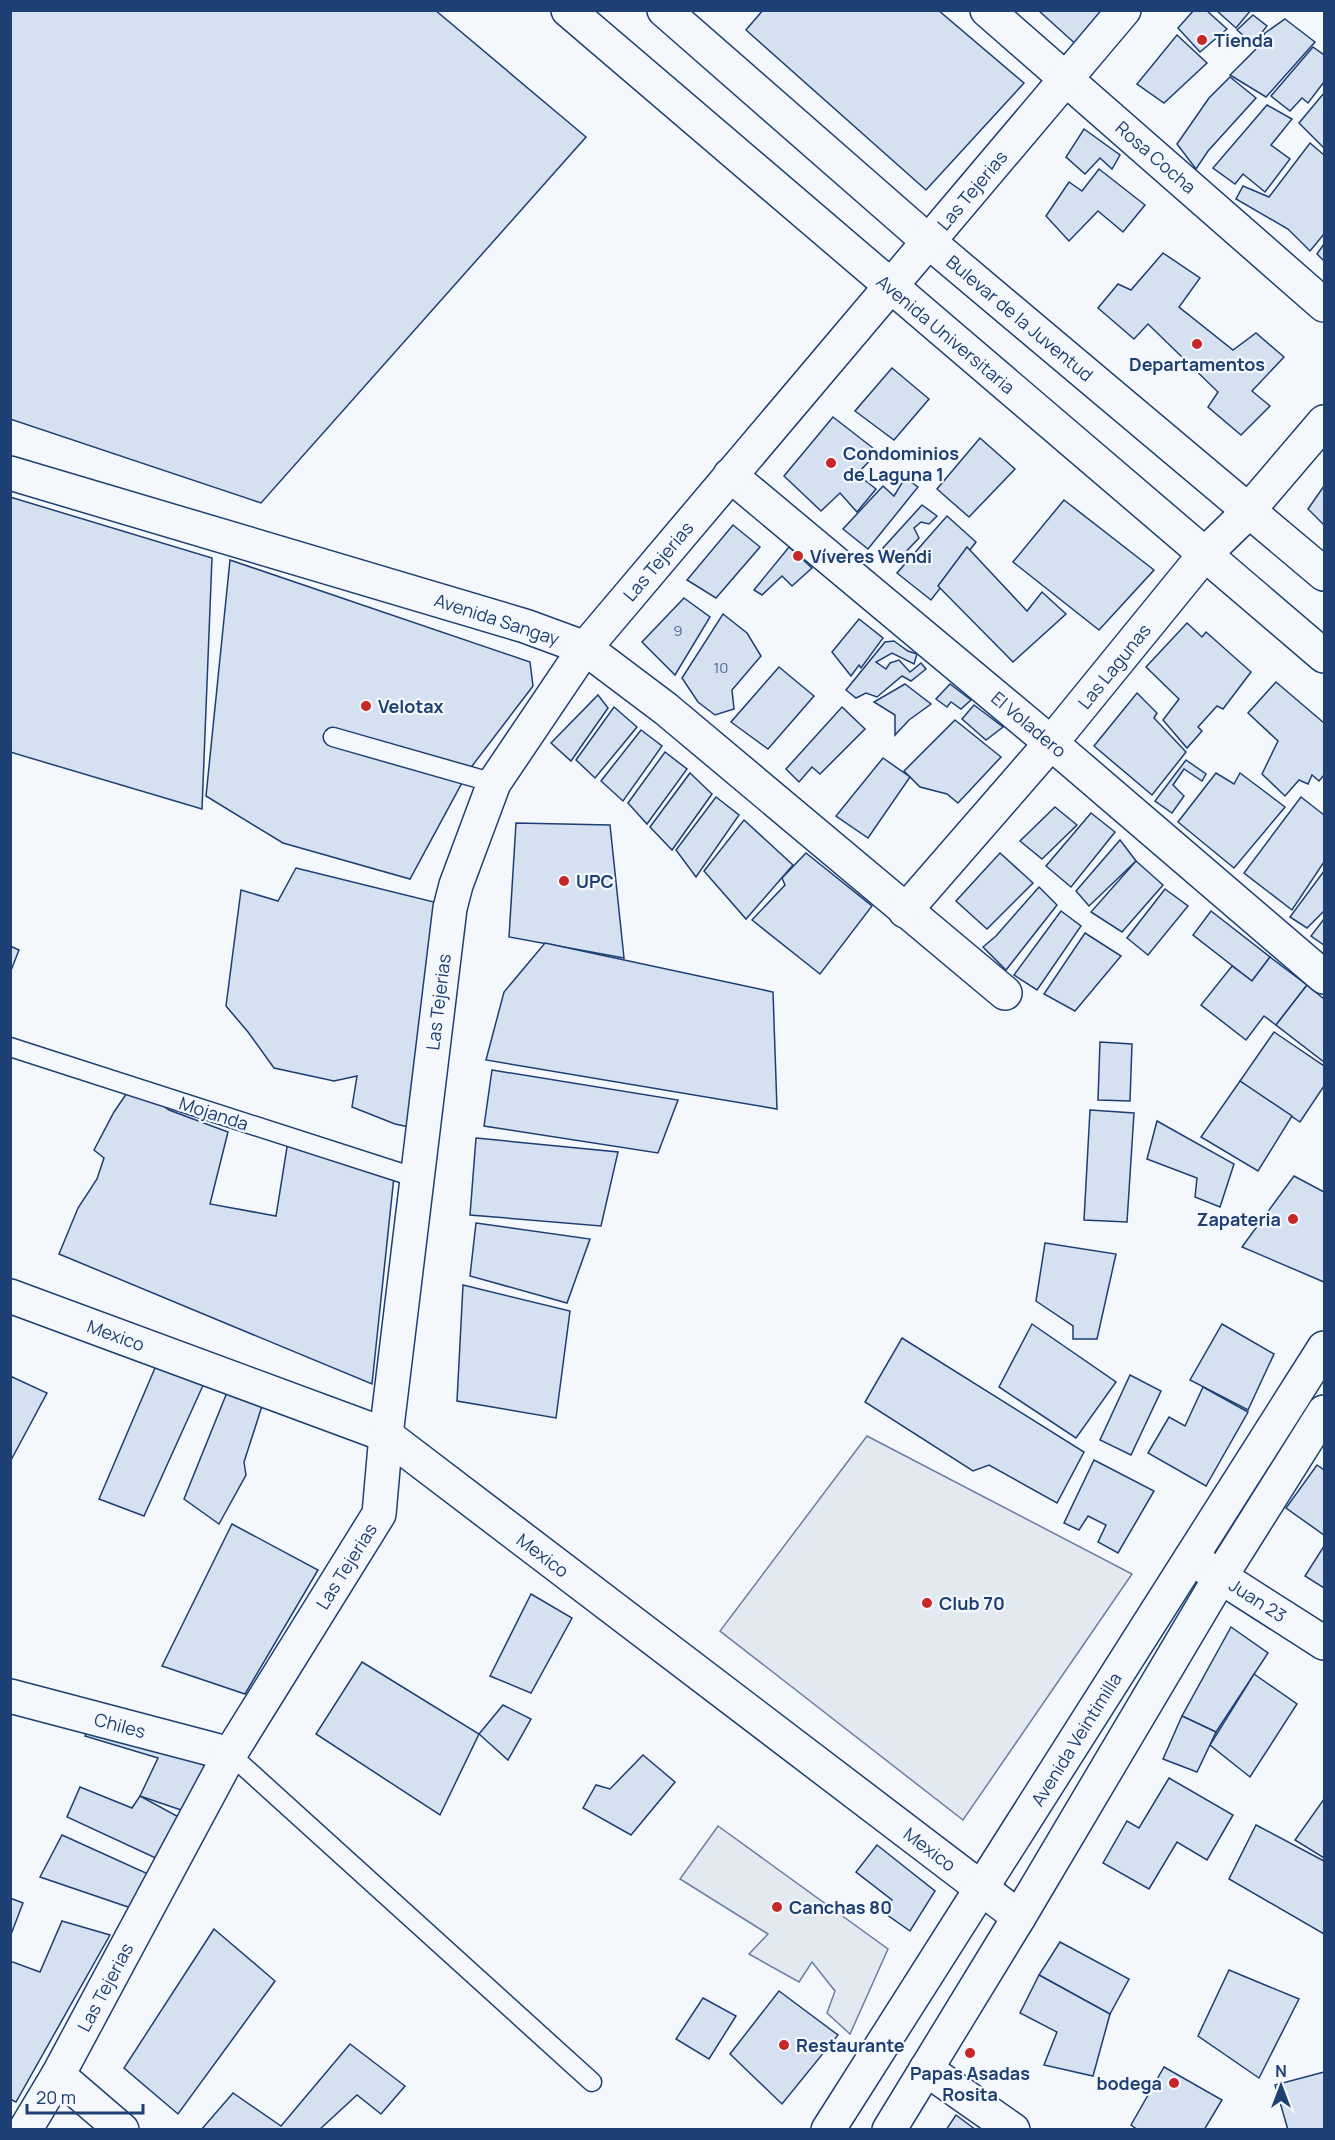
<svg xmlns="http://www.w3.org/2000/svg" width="1335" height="2140" viewBox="0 0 1335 2140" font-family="Manrope,sans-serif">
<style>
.pitch{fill:#e3e9f0;stroke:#687fa3;stroke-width:1.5}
.building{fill:#d5e0f0;stroke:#1d3f73;stroke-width:1.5}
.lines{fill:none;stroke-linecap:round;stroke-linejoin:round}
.lane-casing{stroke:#1d3f73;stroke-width:21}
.street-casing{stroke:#1d3f73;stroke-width:36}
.primary-casing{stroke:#1d3f73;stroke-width:36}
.lane{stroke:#f4f7fb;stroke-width:18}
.street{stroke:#f4f7fb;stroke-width:33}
.primary{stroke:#f4f7fb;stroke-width:33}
.poi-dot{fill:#c62828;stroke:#f4f7fb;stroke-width:2}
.labels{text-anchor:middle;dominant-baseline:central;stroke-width:4.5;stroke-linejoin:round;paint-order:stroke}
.number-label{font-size:15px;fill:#4b6792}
.poi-label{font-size:18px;font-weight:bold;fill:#1d3f73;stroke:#f4f7fb;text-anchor:start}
.street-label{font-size:18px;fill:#1d3f73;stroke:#f4f7fb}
</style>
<rect width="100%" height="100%" fill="#f4f7fb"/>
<g class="pitch">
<polygon points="867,1436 1132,1574 963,1820 720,1631"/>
<polygon points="718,1826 888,1949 850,2034 827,2013 835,1991 812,1962 799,1982 749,1954 768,1934 680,1879"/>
</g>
<g class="building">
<polygon points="10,10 435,10 586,137 261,503 10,419"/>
<polygon points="763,10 938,10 1024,83 926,190 746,30"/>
<polygon points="1038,10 1110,10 1080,48"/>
<polygon points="1194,10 1206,10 1227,29 1200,52 1178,28"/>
<polygon points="1216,10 1251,10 1236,28"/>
<polygon points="1253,15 1267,26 1253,44 1237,30"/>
<polygon points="1285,19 1315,42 1266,97 1230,75 1256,49 1265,33"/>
<polygon points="1177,35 1207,63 1164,103 1137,84"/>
<polygon points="1313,47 1324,55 1324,82 1308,103 1302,98 1290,111 1271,96"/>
<polygon points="1230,77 1256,98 1208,151 1196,169 1177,144 1209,98"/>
<polygon points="1324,93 1324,148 1299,123"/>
<polygon points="1267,105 1292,119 1271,145 1290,159 1265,192 1243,174 1235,184 1213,168"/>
<polygon points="1084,129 1120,155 1112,169 1100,158 1085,174 1066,157"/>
<polygon points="1310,143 1324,155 1324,234 1310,251 1288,229 1236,199 1243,186 1269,197"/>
<polygon points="1099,169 1145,205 1123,232 1098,211 1069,241 1046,216 1069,182 1082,191"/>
<polygon points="1324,244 1324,261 1317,254"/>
<polygon points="1163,253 1200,278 1179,307 1233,350 1256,333 1284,357 1252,391 1270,406 1241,435 1208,407 1218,392 1148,324 1134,339 1098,308 1118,284 1131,290"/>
<polygon points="892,368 929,399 894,440 855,411"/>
<polygon points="833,417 878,452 857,474 876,489 857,512 840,493 821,511 784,476"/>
<polygon points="980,438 1015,469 969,517 937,489"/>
<polygon points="905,478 918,487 868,549 843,529 883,486 894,496"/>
<polygon points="1324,486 1324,525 1308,509"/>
<polygon points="10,497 212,558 202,809 10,752"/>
<polygon points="1064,500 1154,570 1099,630 1013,562"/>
<polygon points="922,505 937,516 929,524 921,522 914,528 919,538 897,561 883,548"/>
<polygon points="947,516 976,542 931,600 897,573"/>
<polygon points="733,525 760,547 716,598 687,580"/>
<polygon points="789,547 812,568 792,586 782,576 762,595 754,590"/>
<polygon points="967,547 1027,611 1042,592 1066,614 1013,662 938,586"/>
<polygon points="230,560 530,662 533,686 469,770 410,879 283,843 206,796"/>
<polygon points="684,598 710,617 675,675 642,642"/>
<polygon points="723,614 747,633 761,656 732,690 734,709 715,715 698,702 682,678"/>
<polygon points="859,619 883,638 861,668 859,665 851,676 832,652"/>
<polygon points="1187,623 1202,637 1206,632 1251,672 1223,709 1217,706 1198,727 1202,731 1187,748 1163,720 1179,699 1146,667"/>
<polygon points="894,641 908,651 917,654 914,664 892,653 876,662 886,669 890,663 899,660 910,672 921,663 926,669 911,681 902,676 877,697 866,693 856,698 846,690 885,642"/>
<polygon points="779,667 814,696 768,749 731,722"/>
<polygon points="1276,682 1324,723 1324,775 1319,781 1312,775 1308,784 1299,780 1285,796 1262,774 1278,741 1248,713"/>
<polygon points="905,684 931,704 909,720 895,735 895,715 874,702"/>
<polygon points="950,684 971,700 961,709 951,702 947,707 936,699"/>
<polygon points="1137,693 1157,713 1154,718 1186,752 1152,795 1094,746"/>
<polygon points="598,695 608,708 571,761 551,743"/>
<polygon points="974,705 1003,727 986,740 962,719"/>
<polygon points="614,707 637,727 595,778 576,760"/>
<polygon points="842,707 865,729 820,774 812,767 799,782 786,769"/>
<polygon points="955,720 1001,757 958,803 947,794 920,787 904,771"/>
<polygon points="641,730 662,746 623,801 601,781"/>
<polygon points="665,752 687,769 647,824 628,803"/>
<polygon points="883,758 910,777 868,838 836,816"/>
<polygon points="1186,760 1206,774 1202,781 1184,769 1173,785 1184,796 1172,813 1155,801"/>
<polygon points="690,773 712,794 672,850 650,827"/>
<polygon points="1216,773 1234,784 1240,773 1285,807 1234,868 1178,822"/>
<polygon points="716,797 739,815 696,877 676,850"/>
<polygon points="1301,797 1324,815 1324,862 1292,910 1244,873"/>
<polygon points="1055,807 1077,825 1042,859 1020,841"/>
<polygon points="1091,813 1115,832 1071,887 1046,866"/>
<polygon points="744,820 793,865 746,919 704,871"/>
<polygon points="516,823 610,825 624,958 509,937"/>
<polygon points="1120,840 1136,861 1089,906 1076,891"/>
<polygon points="806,853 872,906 820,974 752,920 785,885 782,878"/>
<polygon points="1000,853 1033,883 987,929 956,901"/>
<polygon points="1136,861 1163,885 1122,932 1091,912"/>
<polygon points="296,868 438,903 414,1128 395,1124 352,1107 357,1076 334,1081 274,1068 248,1032 226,1006 241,890 278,901"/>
<polygon points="1324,871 1324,911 1307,928 1290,917"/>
<polygon points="1039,887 1057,905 1006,970 983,947 996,936"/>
<polygon points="1165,889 1188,906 1148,955 1127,938"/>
<polygon points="1061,911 1081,926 1037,990 1014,975"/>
<polygon points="1211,911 1270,957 1252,981 1193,935"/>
<polygon points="1324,919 1324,945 1311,936"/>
<polygon points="1085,933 1121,956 1075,1011 1044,994"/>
<polygon points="545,943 773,992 777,1109 486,1060 504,992"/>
<polygon points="10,946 19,950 10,973"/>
<polygon points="1270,957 1307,985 1276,1025 1264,1016 1246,1040 1201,1005 1232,966 1252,981"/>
<polygon points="1307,985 1324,999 1324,1062 1276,1025"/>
<polygon points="1274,1032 1324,1066 1324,1086 1300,1122 1240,1081"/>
<polygon points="1100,1042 1132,1044 1130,1101 1098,1100"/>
<polygon points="492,1070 678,1100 658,1153 484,1126"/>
<polygon points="1240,1081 1292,1116 1258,1171 1201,1137"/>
<polygon points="133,1084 169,1110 228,1132 210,1204 276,1216 288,1141 395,1167 372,1384 59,1254 78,1208 97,1179 104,1158 94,1150 114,1112"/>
<polygon points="1090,1110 1134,1113 1127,1222 1084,1220"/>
<polygon points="1157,1121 1234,1164 1220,1207 1195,1197 1197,1178 1147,1159"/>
<polygon points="476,1138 618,1152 601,1226 470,1215"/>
<polygon points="1294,1176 1324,1192 1324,1282 1242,1247"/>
<polygon points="476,1223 590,1239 567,1303 470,1276"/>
<polygon points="1045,1243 1116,1254 1097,1339 1073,1339 1073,1326 1036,1301"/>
<polygon points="463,1285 570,1311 556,1418 457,1401"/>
<polygon points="1032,1324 1116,1382 1076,1438 999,1387"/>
<polygon points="1222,1324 1274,1354 1248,1410 1190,1380"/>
<polygon points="902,1338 1084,1452 1057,1503 989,1465 973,1471 865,1402"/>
<polygon points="158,1361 205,1381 144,1516 99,1499"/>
<polygon points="1130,1375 1161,1391 1131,1455 1100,1440"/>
<polygon points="10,1376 47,1393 10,1462"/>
<polygon points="1203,1387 1248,1412 1206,1486 1148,1453 1169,1417 1185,1426"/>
<polygon points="228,1390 263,1403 244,1462 246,1475 219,1524 184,1499"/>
<polygon points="1094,1460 1154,1491 1118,1553 1098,1542 1106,1525 1088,1516 1079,1530 1064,1523"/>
<polygon points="1317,1465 1324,1470 1324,1535 1286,1508"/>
<polygon points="232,1524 318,1570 245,1694 162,1666"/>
<polygon points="1324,1546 1324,1588 1305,1576"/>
<polygon points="531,1594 572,1618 531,1693 490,1676"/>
<polygon points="1231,1627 1268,1653 1216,1732 1182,1716"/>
<polygon points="362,1662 479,1734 440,1815 316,1734"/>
<polygon points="1254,1674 1297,1704 1250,1777 1210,1745"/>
<polygon points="503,1705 531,1719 508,1760 479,1734"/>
<polygon points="98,1706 222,1750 190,1813 140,1796 158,1758 85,1736"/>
<polygon points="1182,1716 1216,1732 1197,1772 1163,1759"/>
<polygon points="643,1755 675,1782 631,1835 583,1808 596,1785 610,1789"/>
<polygon points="1169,1778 1233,1815 1207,1860 1177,1842 1149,1889 1103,1863 1127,1821 1139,1828"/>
<polygon points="80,1787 132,1808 140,1796 186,1821 160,1860 67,1817"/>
<polygon points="1324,1799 1324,1858 1295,1840"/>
<polygon points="1256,1825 1324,1861 1324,1934 1229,1879"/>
<polygon points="62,1835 157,1878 137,1910 40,1877"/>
<polygon points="877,1845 935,1891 910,1931 883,1912 892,1900 856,1872"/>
<polygon points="10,1898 23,1903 10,1937"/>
<polygon points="62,1921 110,1935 16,2102 10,2099 10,1961 40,1972"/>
<polygon points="214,1929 275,1981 178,2114 124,2068"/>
<polygon points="1060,1942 1129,1979 1110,2014 1039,1975"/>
<polygon points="1229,1970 1299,1999 1259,2078 1198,2036"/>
<polygon points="1039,1975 1110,2014 1093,2076 1044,2065 1057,2032 1020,2013"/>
<polygon points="779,1991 838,2035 782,2104 730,2054"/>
<polygon points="703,1998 736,2016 709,2059 676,2039"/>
<polygon points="350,2044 405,2086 381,2114 357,2095 319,2130 201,2130 233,2093 281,2126"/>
<polygon points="1164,2067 1222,2100 1204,2130 1138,2130 1131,2125"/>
<polygon points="1324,2072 1324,2130 1288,2130 1275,2085"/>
<polygon points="956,2115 976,2130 946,2130"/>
</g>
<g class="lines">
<g class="lane-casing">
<g id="lane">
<polyline points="333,737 494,783"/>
<polyline points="10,1047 417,1178"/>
<polyline points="230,1754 592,2082"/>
</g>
</g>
<g class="street-casing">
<g id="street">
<polyline points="568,10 1324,656"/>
<polyline points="664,10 928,241 1324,574"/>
<polyline points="987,10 1324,305"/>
<polyline points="10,473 525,626 585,648 666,709 1005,993"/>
<polyline points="730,475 1051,743 1324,977"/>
<polyline points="905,911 1051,743 1205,554 1242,518 1324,422"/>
<polyline points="10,1296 386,1435 1019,1917"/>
<polyline points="1191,1558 1324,1643"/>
<polyline points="10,1696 230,1754"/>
<polyline points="926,2069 1013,2130"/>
<polyline points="58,2075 122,2130"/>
<polyline points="25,2130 58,2075 230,1754 379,1514 386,1435 450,908 456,885 494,783 585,648 1124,10"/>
</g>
</g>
<g class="primary-casing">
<g id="primary">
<polyline points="828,2130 1324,1348"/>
<polyline points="889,2130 1019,1917 1221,1576 1324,1412"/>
</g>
</g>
<use href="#lane" class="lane"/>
<use href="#street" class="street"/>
<use href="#primary" class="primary"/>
</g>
<g class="poi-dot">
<circle cx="1202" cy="40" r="6"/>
<circle cx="1197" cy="344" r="6"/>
<circle cx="831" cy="463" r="6"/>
<circle cx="798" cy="556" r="6"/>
<circle cx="366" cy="706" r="6"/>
<circle cx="564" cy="881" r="6"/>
<circle cx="1293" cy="1219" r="6"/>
<circle cx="927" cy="1603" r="6"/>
<circle cx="777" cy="1907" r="6"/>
<circle cx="784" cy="2045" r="6"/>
<circle cx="970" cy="2053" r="6"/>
<circle cx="1174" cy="2083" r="6"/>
</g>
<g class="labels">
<g class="number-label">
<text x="678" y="630">9</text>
<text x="721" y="667">10</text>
</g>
<g class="poi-label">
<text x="1214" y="40">Tienda</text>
<text x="1197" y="364" text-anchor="middle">Departamentos</text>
<text x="843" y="453">Condominios<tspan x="843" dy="21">de Laguna 1</tspan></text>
<text x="810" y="556">Víveres Wendi</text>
<text x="378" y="706">Velotax</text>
<text x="576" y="881">UPC</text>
<text x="1281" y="1219" text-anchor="end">Zapateria</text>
<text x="939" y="1603">Club 70</text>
<text x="789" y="1907">Canchas 80</text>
<text x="796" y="2045">Restaurante</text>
<text x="970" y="2073" text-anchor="middle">Papas Asadas<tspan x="970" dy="21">Rosita</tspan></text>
<text x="1162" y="2083" text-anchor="end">bodega</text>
</g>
<g class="street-label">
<text transform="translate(1156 157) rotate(41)">Rosa Cocha</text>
<text transform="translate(972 190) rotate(-50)">Las Tejerias</text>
<text transform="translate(1020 318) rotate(40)">Bulevar de la Juventud</text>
<text transform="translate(946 334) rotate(40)">Avenida Universitaria</text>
<text transform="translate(658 561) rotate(-50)">Las Tejerias</text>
<text transform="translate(497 619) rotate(18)">Avenida Sangay</text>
<text transform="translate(1114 666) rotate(-51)">Las Lagunas</text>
<text transform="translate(1029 724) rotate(40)">El Voladero</text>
<text transform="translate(438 1002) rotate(-83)">Las Tejerias</text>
<text transform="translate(214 1113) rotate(18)">Mojanda</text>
<text transform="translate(116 1335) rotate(20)">Mexico</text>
<text transform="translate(543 1555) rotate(37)">Mexico</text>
<text transform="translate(346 1566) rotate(-58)">Las Tejerias</text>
<text transform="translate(1258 1600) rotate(33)">Juan 23</text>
<text transform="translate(120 1725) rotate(15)">Chiles</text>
<text transform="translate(1076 1739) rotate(-58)">Avenida Veintimilla</text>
<text transform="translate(930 1849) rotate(37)">Mexico</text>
<text transform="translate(105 1987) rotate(-62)">Las Tejerias</text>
</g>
</g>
<rect width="1335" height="2140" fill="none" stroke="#1d3f73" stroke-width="24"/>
<g transform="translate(1281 2086)" stroke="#f4f7fb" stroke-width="4.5" paint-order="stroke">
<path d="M0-4.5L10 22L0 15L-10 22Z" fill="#1d3f73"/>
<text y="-9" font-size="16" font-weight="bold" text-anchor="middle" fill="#1d3f73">N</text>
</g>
<path d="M27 2104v9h116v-9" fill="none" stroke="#1d3f73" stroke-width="3"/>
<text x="36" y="2104" font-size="18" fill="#1d3f73" stroke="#f4f7fb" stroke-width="4.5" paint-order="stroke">20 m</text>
</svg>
